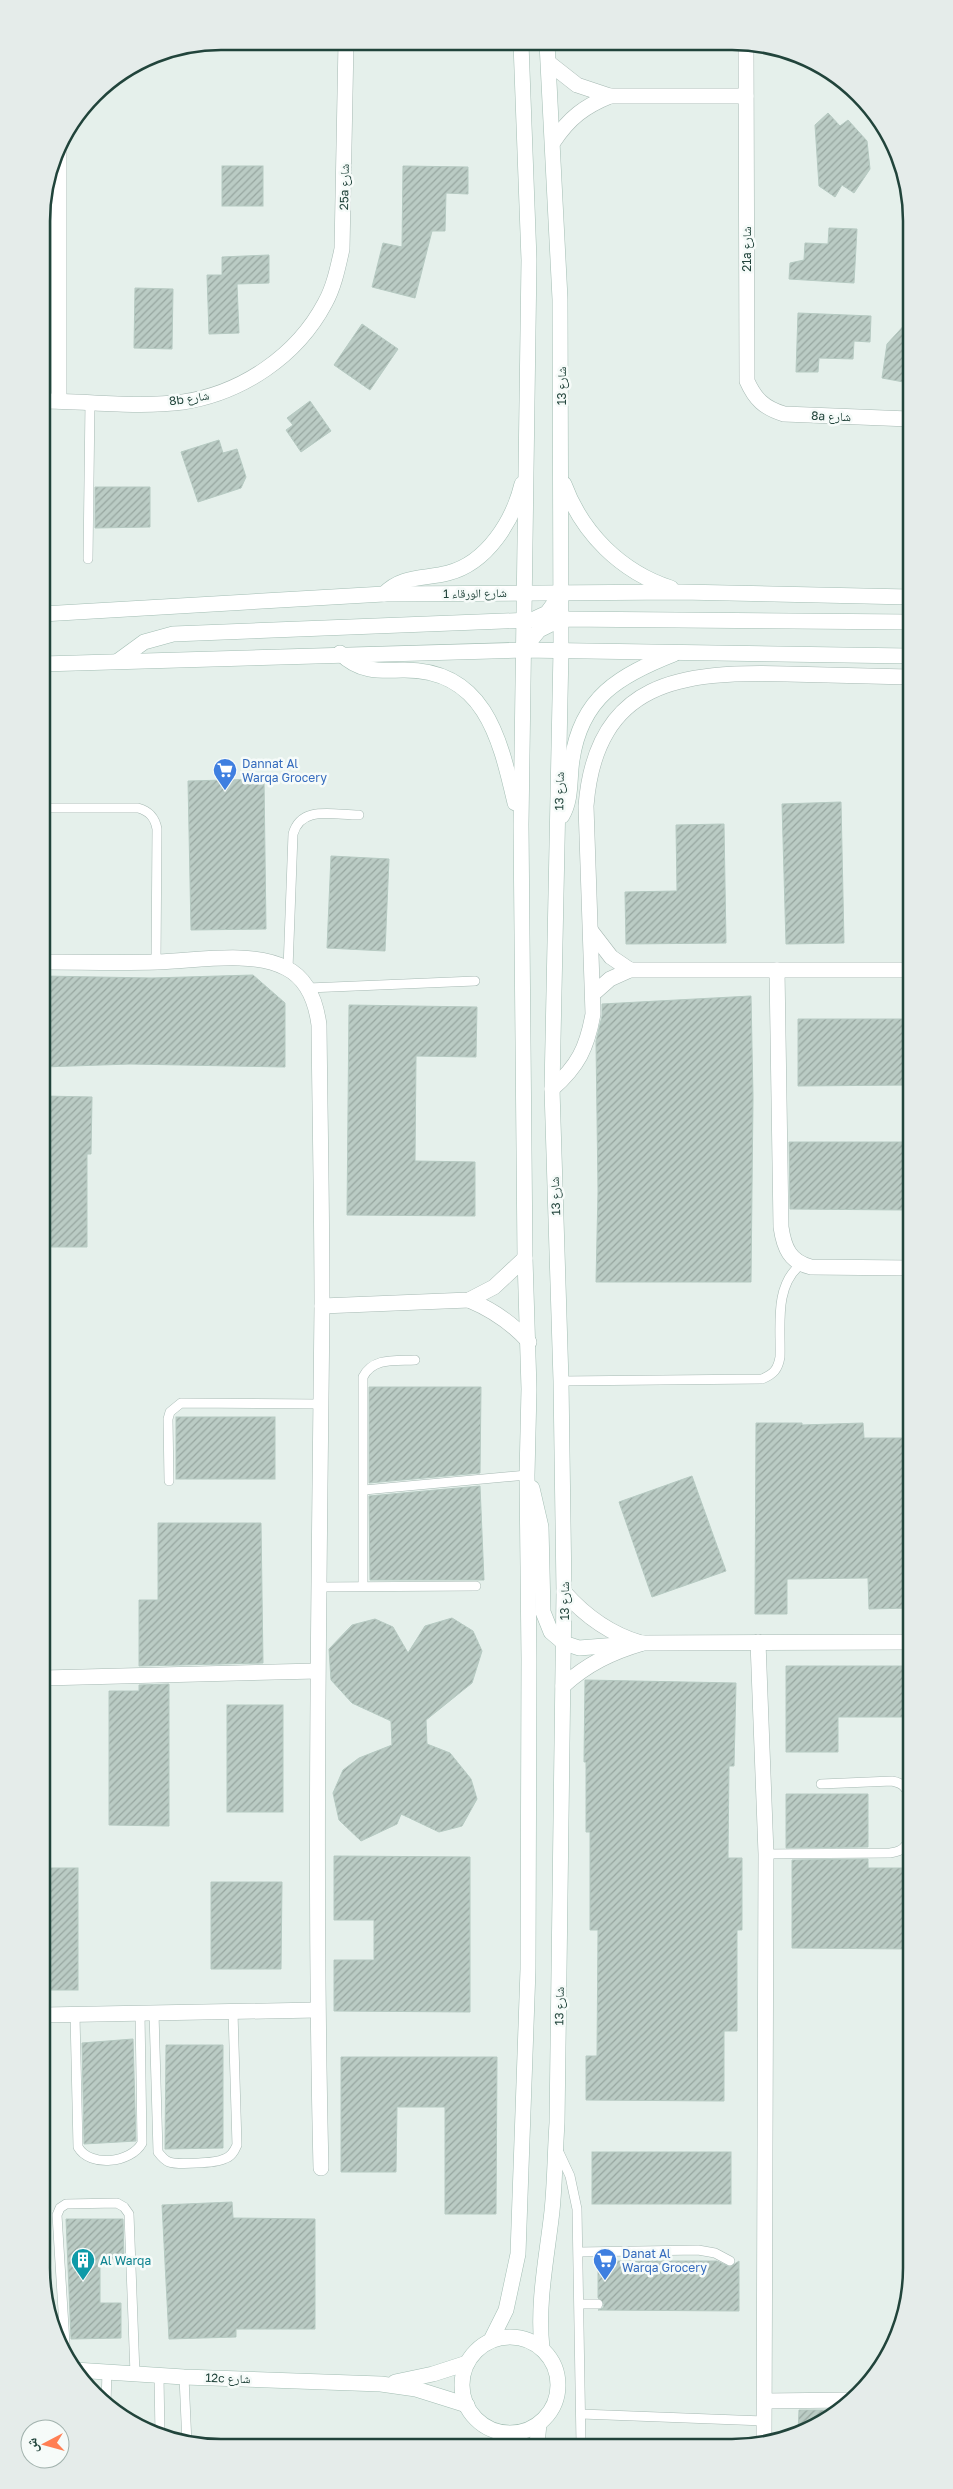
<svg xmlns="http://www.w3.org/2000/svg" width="953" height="2489" viewBox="0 0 953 2489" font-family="'Golos Text','Noto Naskh Arabic',sans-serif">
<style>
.building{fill:url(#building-hatch);stroke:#b6cac2}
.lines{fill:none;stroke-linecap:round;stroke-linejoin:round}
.lane-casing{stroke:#a6b9b3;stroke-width:10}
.street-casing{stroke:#a6b9b3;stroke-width:16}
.secondary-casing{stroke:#a2bdb3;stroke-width:16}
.lane{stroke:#fff;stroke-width:9}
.street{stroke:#fff;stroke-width:15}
.secondary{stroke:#fff;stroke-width:15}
.labels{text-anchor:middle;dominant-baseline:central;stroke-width:5;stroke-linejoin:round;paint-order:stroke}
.street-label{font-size:12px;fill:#21443b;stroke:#f6fbf9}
.shop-label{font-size:12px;fill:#366cbe;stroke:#f6fbf9;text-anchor:start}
.culture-label{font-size:12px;fill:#0d838f;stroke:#f6fbf9;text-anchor:start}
.rim{fill:none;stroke:#21443b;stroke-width:2.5}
</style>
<defs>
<pattern id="building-hatch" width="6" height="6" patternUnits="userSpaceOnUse" patternTransform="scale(1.25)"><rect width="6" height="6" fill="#bacbc4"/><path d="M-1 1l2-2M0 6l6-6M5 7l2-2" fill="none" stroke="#97a6a0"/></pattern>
</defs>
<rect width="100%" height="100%" fill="#e5f0eb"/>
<g class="building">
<polygon points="828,113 840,126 848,120 867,141 870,169 854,193 842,185 835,197 819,186 815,125"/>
<rect x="222" y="166" width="41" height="40"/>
<polygon points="403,166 468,167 468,194 446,193 445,231 432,231 415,298 372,287 383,243 402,247"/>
<polygon points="829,228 857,229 854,283 789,279 790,263 804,260 805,243 828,244"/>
<polygon points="269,255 269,283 237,284 239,333 209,334 207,275 222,275 222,257"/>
<polygon points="135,288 173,289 172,349 134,348"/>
<polygon points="798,313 871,316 870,342 854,341 853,359 819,358 818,372 796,372"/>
<polygon points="908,321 909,383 882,378 887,344"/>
<polygon points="362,324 398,349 370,390 334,365"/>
<polygon points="310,401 331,431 301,452 286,430 293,425 287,418"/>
<polygon points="219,440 223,453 237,449 246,477 241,488 198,502 181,452"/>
<polygon points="95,487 150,487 150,527 95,528"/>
<polygon points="264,779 266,929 191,930 188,781"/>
<polygon points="841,802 844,943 786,944 782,804"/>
<polygon points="724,824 726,943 626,944 625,892 677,891 676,825"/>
<polygon points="331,856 389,859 385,951 327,948"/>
<polygon points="253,975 285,1003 285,1067 130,1064 43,1067 43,976 152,978"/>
<polygon points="751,996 753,1097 751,1282 596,1282 598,1191 596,1041 602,1016 602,1004"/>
<polygon points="349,1005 477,1007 476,1057 416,1056 415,1161 475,1162 475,1216 347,1215"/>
<polygon points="798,1019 909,1019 910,1085 798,1086"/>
<polygon points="43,1096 92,1097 91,1154 87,1154 87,1247 43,1247"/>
<polygon points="789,1142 907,1142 906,1210 790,1209"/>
<polygon points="369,1387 481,1387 480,1473 369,1483"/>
<rect x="176" y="1417" width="99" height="62"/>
<polygon points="756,1423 802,1423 802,1425 863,1423 864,1438 910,1438 910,1608 869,1609 868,1578 787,1579 787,1614 755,1614"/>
<polygon points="692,1476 726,1571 652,1597 619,1502"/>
<polygon points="480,1486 484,1580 370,1580 369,1496"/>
<polygon points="158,1523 261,1523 263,1663 139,1666 139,1600 158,1600"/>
<polygon points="452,1618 473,1631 482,1651 472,1683 426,1720 427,1744 450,1753 471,1779 477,1799 462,1826 439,1832 401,1814 397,1824 361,1841 339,1820 333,1793 343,1770 359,1758 392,1745 391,1721 352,1703 331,1680 329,1649 352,1625 375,1619 393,1627 408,1653 425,1626"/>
<polygon points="786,1666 910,1666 911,1717 838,1717 838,1752 786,1752"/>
<polygon points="585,1680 736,1683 734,1766 729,1766 728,1858 742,1858 742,1930 737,1930 737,2031 724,2031 724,2101 586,2100 586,2056 597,2056 598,1930 590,1930 590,1832 586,1832 586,1762 584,1762"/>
<polygon points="169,1684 169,1826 109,1825 109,1691 139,1691 139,1685"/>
<rect x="227" y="1705" width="56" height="107"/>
<polygon points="786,1794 868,1794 868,1847 786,1848"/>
<polygon points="334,1856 470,1857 470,2012 334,2011 334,1960 374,1960 374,1920 334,1920"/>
<polygon points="868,1859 868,1868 911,1868 911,1949 792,1948 792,1860"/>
<rect x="44" y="1868" width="34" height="122"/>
<polygon points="211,1882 282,1882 281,1969 211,1969"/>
<polygon points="133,2039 136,2141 84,2144 82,2043"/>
<polygon points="166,2045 223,2045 223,2148 165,2149"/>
<polygon points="341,2057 497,2057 496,2214 445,2214 445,2107 397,2107 396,2172 341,2172"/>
<rect x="592" y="2152" width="139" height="52"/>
<polygon points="232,2202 233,2218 315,2219 315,2329 236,2329 236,2337 169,2339 162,2205"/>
<polygon points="66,2219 123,2219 124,2259 100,2259 100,2303 121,2303 121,2338 71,2339"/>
<polygon points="598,2261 717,2261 730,2267 739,2261 739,2311 598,2310 603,2308 604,2304 598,2298"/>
<polygon points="799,2410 838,2410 822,2424 798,2433"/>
</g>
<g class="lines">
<g class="lane-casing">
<g id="lane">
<polyline points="88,559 90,402"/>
<path d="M 43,808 L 138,808 C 149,811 155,817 157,829 L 156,962"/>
<path d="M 288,969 L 293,834 C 301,805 333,815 359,815"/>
<polyline points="308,988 475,981"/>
<path d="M 561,1381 L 762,1379 C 774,1374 778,1369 780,1357 C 781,1326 774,1287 800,1265"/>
<polyline points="169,1481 168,1419 170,1412 181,1403 319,1404"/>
<polyline points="364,1490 527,1475"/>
<path d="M 363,1586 L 363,1377 C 373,1357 396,1361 415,1360"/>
<polyline points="317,1587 476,1586"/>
<path d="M 766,1854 L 890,1853 C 896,1852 902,1851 906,1845 C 912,1836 912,1796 905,1788 C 902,1783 897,1782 892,1781 L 821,1784"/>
<path d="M 154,2013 L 158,2152 C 161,2156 164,2160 169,2162 C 177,2165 216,2163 224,2159 C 231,2157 234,2152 237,2145 L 233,2012"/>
<path d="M 75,2015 L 78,2147 C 90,2168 131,2163 142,2143 L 140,2013"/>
<polyline points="557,2148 570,2176 577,2209 581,2444"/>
<polyline points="579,2252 698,2250 715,2253 730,2261"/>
<polyline points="580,2304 598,2304"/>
<polyline points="66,2359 57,2215 60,2208 66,2204 117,2203 124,2207 129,2214 135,2374"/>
<polyline points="159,2376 160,2436"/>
<polyline points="184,2377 187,2444"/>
<polyline points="106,2404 107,2371"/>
<polyline points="581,2414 765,2421"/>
</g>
</g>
<g class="street-casing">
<g id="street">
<path d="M 746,45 L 747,381 C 755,399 764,408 784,414 L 909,419"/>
<polyline points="549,63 577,85 610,96 746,96"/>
<path d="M 554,141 C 569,118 585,106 610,96"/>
<polyline points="59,145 59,401"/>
<path d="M 42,401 C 88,401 137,408 183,402 C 242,393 297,356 325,303 C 334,287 338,267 342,249 L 346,42"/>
<polyline points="591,931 611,957 630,970"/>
<path d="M 43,962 C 81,962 119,963 158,962 C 196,961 251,950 286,968 C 308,979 316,1002 319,1025 C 320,1119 322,1213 322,1306 C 319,1594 314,1881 321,2168"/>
<path d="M 777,970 L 781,1227 C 784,1248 790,1262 811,1267 L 910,1268"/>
<polyline points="593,994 610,979 630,970 909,970"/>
<path d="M 552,1089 C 578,1066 587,1048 593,1014 L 586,806 C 596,680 682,671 787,674 C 828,675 868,676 909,677"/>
<path d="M 469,1300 C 493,1310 512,1323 529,1342"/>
<polyline points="322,1306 469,1300 494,1287 525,1258"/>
<path d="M 564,1592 C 586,1617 610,1634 641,1643"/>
<polyline points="758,1642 766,1854 764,2444"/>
<polyline points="44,1678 317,1671"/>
<path d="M 563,1686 C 587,1664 612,1652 643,1643 L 910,1642"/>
<polyline points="44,2015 317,2010"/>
<polyline points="765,2401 850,2400"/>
</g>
</g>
<g class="secondary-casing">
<g id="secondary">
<path d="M 564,484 C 582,533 621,572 671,588"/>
<path d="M 384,594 C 402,575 425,579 448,573 C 487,563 513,521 522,484"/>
<polyline points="42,614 384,594 681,592 909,597"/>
<polyline points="523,650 539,630 561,619 909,622"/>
<path d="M 340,653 C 359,672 378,671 403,670 C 485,669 500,739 515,803"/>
<polyline points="118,661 144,642 173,634 532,620 547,613 561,594"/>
<polyline points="42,664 523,650 909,656"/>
<path d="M 562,816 C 572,799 569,779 572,760 C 581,697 620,675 674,654"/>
<polyline points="532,1488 541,1527 543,1612 551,1632 564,1643 579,1648 643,1643"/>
<circle cx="510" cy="2385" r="48"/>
<polyline points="491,2340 506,2310 518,2254 528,1969 529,1659 527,1475 529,1389 525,1258 521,825 529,260 521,43"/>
<path d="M 542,2348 C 537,2302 547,2257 552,2211 C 555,2182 555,2152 557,2123 L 564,1592 L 561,1381 L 552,1089 L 561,650 L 560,299 L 547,43"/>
<polyline points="75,2370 184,2377 381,2384 416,2389 467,2405"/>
<polyline points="395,2382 433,2374 467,2363"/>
<polyline points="537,2444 539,2424"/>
</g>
</g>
<use href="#lane" class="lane"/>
<use href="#street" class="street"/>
<use href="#secondary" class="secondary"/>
</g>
<defs>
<g id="supermarket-pin" transform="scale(1.25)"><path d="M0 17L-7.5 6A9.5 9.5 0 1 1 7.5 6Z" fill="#3f7fe0" stroke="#f6fbf9"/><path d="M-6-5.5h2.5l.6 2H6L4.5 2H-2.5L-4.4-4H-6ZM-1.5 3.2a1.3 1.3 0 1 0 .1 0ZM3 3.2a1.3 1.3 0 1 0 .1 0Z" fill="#fff"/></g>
<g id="building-pin" transform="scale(1.25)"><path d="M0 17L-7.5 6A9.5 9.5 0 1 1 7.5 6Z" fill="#0f9aa8" stroke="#f6fbf9"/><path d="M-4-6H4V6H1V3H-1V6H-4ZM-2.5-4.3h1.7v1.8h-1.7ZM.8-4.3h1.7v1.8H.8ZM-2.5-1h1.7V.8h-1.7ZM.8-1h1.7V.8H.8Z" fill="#fff"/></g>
</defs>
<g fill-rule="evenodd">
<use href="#supermarket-pin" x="225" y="770"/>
<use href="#building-pin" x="83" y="2260"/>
<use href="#supermarket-pin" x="605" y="2260"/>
</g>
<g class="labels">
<g class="street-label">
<text transform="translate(344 187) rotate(-89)">25a شارع</text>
<text transform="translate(746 249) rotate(-90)">21a شارع</text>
<text transform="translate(561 386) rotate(-90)">شارع 13</text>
<text transform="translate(189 398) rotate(-9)">8b شارع</text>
<text transform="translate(831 416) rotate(2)">8a شارع</text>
<text transform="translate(475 593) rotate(-1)">شارع الورقاء 1</text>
<text transform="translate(559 791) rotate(-89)">شارع 13</text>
<text transform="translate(555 1196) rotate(-92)">شارع 13</text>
<text transform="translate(564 1601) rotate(-90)">شارع 13</text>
<text transform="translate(559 2006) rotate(-89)">شارع 13</text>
<text transform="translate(228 2378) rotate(2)">12c شارع</text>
</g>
<g class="shop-label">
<text x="242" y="763">Dannat Al<tspan x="242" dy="14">Warqa Grocery</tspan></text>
<text x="622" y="2253">Danat Al<tspan x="622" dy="14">Warqa Grocery</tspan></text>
</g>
<g class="culture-label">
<text x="100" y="2260">Al Warqa</text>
</g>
</g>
<path d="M0 0H953V2489H0ZM221 50H732A171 171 0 0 1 903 221V2268A171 171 0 0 1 732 2439H221A171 171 0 0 1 50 2268V221A171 171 0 0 1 221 50Z" fill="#e5ecea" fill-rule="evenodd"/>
<path class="rim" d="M221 50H732A171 171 0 0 1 903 221V2268A171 171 0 0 1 732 2439H221A171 171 0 0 1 50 2268V221A171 171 0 0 1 221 50Z"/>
<g transform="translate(45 2444) rotate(264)"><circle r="24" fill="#f6fbf9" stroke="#a1b2ad"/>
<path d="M0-4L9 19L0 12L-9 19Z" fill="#ff7f54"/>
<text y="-8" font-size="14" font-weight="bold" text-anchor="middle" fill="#21443b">ش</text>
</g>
</svg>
